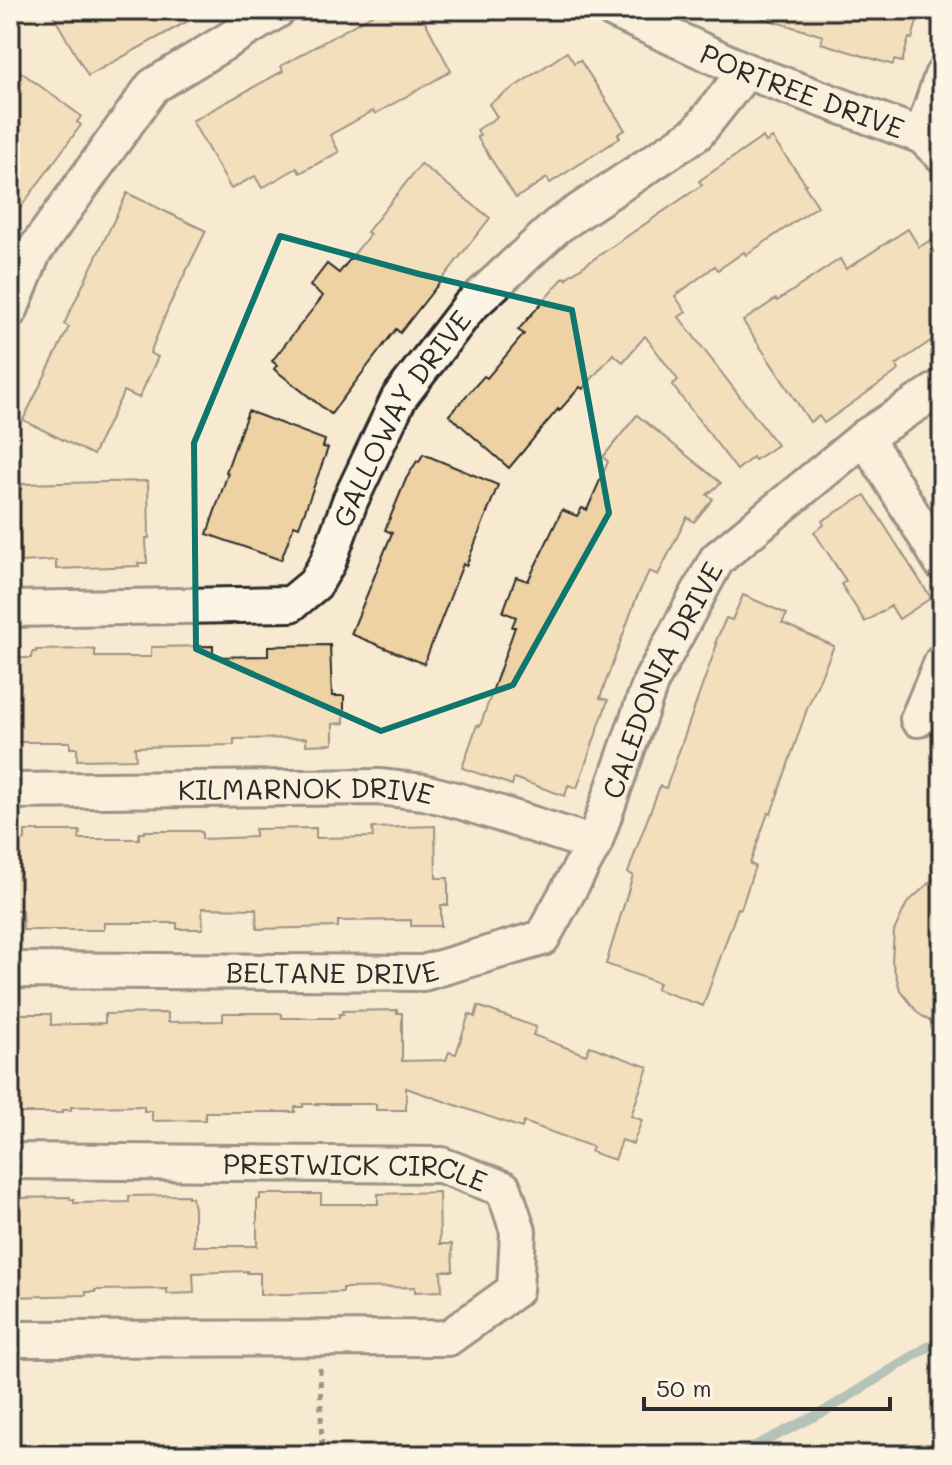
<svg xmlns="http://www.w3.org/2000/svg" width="952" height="1465" viewBox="0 0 952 1465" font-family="Mali,sans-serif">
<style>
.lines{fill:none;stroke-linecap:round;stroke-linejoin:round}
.stream{stroke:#629397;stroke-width:10}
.building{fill:#efd2a3;stroke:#2b2b2b;stroke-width:2}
.street-casing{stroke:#2b2b2b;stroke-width:40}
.path{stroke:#2b2b2b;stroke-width:5;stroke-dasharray:6 6;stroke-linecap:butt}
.street{stroke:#fcf5e5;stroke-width:34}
.marked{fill:none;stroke:#0f766e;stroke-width:6;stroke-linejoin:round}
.labels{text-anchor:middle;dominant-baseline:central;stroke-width:6;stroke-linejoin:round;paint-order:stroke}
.street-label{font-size:28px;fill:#2b2b2b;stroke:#fcf5e5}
</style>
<rect width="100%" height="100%" fill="#f8ead1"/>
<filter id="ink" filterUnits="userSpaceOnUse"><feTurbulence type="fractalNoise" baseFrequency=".0125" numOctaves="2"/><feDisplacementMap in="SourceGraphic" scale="16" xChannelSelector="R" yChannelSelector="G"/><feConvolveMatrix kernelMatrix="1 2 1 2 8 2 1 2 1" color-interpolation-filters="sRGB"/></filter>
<g filter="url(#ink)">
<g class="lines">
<polyline class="stream" points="737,1455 825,1411 942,1338"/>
</g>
<g class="building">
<polygon points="50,10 208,10 88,76"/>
<polygon points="381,10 419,10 451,71 375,114 373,111 330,135 339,152 300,173 297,168 262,188 255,176 231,189 192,121 283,71 281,66"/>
<polygon points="760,10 920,10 912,39 909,38 902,62 894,60 893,65 821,43 823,36 759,17"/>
<polygon points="567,52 574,63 580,60 625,130 618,134 620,138 550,183 547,178 516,198 477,137 480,135 477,130 497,117 489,104"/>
<polygon points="10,64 81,116 77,122 81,125 10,222"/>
<polygon points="763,137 766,142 772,138 806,184 804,185 818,206 746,255 744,252 718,270 715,266 675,296 686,312 679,317 777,445 755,460 753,457 737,470 672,385 678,380 645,336 623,362 613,354 583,389 580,387 559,411 558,409 509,468 449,415 484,376 487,378 524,334 518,330 564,277 568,280 566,278 702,185 699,181"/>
<polygon points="421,164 490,218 400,333 396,329 331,414 274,369 277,365 272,361 323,296 310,286 327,264 339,273 370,234 367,232"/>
<polygon points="127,193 206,231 169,306 150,353 158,357 139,398 124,391 93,455 23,420 69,327 64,324"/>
<polygon points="908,229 919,247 931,240 942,257 942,333 896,365 899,370 824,423 819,416 810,422 743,321 776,299 777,301 840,259 846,269"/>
<polygon points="248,411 325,440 323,447 328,448 299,527 294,525 281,560 207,534 228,473 226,472"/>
<polygon points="637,415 721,483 707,495 713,499 694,522 687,517 658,575 649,571 636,599 600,698 608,700 577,788 568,785 565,796 514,778 512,785 462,768 477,725 480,726 515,627 512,627 516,617 503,612 516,577 528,581 562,510 577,516 582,508 587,510 608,462 603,457"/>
<polygon points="423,454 498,485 466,566 463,564 424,664 351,634 392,533 385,530 406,479 417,461 419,462"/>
<polygon points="148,481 149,538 146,538 147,563 138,563 139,566 56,569 56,560 21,562 18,489 22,489 21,484"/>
<polygon points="865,495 931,598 899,619 891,606 865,622 841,584 846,581 814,532 824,525 822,521"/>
<polygon points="743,595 787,614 782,623 834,646 807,709 771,814 768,813 750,864 755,866 741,909 738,908 703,1006 656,989 659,983 606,964 633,875 628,873 638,844 660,786 666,788 717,644 715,643 726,618 732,620"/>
<polygon points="330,645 332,696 344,696 344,723 333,724 333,744 306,745 306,738 234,739 234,745 135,747 136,759 77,760 77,748 70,748 70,742 10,742 10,658 32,658 32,652 36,652 36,650 90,649 95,650 95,657 151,657 151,647 213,646 213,657 268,656 268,646"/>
<polygon points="435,826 436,878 448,878 448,905 441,905 441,926 411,926 411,920 338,921 338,927 257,929 256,909 202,908 203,929 177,929 177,923 104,923 104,930 23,930 22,910 10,910 10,858 16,858 16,840 25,840 25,831 80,831 79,839 139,839 139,833 145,833 145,831 198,831 202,832 202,839 255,837 255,829 316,828 316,838 373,837 372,828"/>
<polygon points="942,871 942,1028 919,1014 900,990 892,961 894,931 907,903"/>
<polygon points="478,1006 536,1027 533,1035 586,1055 590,1046 648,1067 631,1116 642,1120 633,1144 622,1140 615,1160 591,1152 593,1147 524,1122 522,1128 406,1088 406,1110 376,1110 376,1104 303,1104 303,1107 295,1107 295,1112 205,1112 205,1120 152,1121 152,1111 144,1111 144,1106 71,1107 71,1110 63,1110 63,1113 10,1113 10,1014 51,1014 51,1025 105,1023 105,1014 168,1013 168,1022 223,1021 223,1013 279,1013 282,1014 282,1018 339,1018 339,1014 343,1014 342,1011 397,1010 397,1013 402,1013 402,1061 446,1060 449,1052 456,1054 469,1014 475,1017"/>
<polygon points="439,1192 440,1244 452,1244 453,1271 441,1271 442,1291 415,1292 415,1287 343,1288 343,1292 260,1295 260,1273 247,1273 247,1271 193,1273 194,1293 167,1294 167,1289 95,1290 95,1292 86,1292 86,1295 13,1297 13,1275 10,1276 10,1206 12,1206 12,1201 15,1200 15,1198 70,1197 70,1200 74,1200 74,1203 129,1202 129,1196 188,1195 188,1197 192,1197 194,1209 194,1246 257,1246 257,1200 260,1199 260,1194 321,1194 321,1204 378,1204 378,1194"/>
</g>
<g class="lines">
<g class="street-casing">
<g id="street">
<path id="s1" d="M 613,10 L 746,71 L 922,136 L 942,155"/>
<polyline points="922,136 942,76"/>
<polyline points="10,310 33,253 153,86 278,10"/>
<polyline points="865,437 942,563"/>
<path id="s2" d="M 10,609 L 291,604 L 315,584 L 328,562 L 350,501 L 399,398 L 469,307 L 557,226 L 697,133 L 746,71"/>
<polyline points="918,719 942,662"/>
<path id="s3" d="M 10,791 L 379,787 L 424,792 L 463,802 L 594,844"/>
<path id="s4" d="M 10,970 L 423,973 L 542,938 L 594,844 L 651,681 L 717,559 L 865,437 L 942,387"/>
<path id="s5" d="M 10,1161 L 441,1165 L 504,1189 L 518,1231 L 515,1290 L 448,1338 L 10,1339"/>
</g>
</g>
<polyline class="path" points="320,1368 322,1455"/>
<use href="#street" class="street"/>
</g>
</g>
<path d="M0 0H952V1465H0ZM 280,236 L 419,274 L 572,310 L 609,513 L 513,685 L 381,731 L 196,649 L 194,443 Z" fill="#f8ead1" fill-opacity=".55" fill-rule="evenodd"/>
<path class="marked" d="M 280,236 L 419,274 L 572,310 L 609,513 L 513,685 L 381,731 L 196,649 L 194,443 Z"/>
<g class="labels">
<g class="street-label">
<text stroke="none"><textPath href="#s1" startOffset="206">PORTREE DRIVE</textPath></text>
<text stroke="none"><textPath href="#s2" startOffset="500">GALLOWAY DRIVE</textPath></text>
<text stroke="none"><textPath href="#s4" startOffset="822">CALEDONIA DRIVE</textPath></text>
<text stroke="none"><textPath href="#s3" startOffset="296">KILMARNOK DRIVE</textPath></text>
<text stroke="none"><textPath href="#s4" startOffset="322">BELTANE DRIVE</textPath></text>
<text stroke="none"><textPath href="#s5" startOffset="346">PRESTWICK CIRCLE</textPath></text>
</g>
</g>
<rect width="952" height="1465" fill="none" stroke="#fcf5e5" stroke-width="40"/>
<rect x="20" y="20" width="912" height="1425" fill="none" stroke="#2b2b2b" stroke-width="3" filter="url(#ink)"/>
<path d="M644 1397v12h246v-12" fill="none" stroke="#2b2b2b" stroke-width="4"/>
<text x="656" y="1397" font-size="24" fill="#2b2b2b" stroke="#fcf5e5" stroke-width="6" paint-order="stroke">50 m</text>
</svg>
